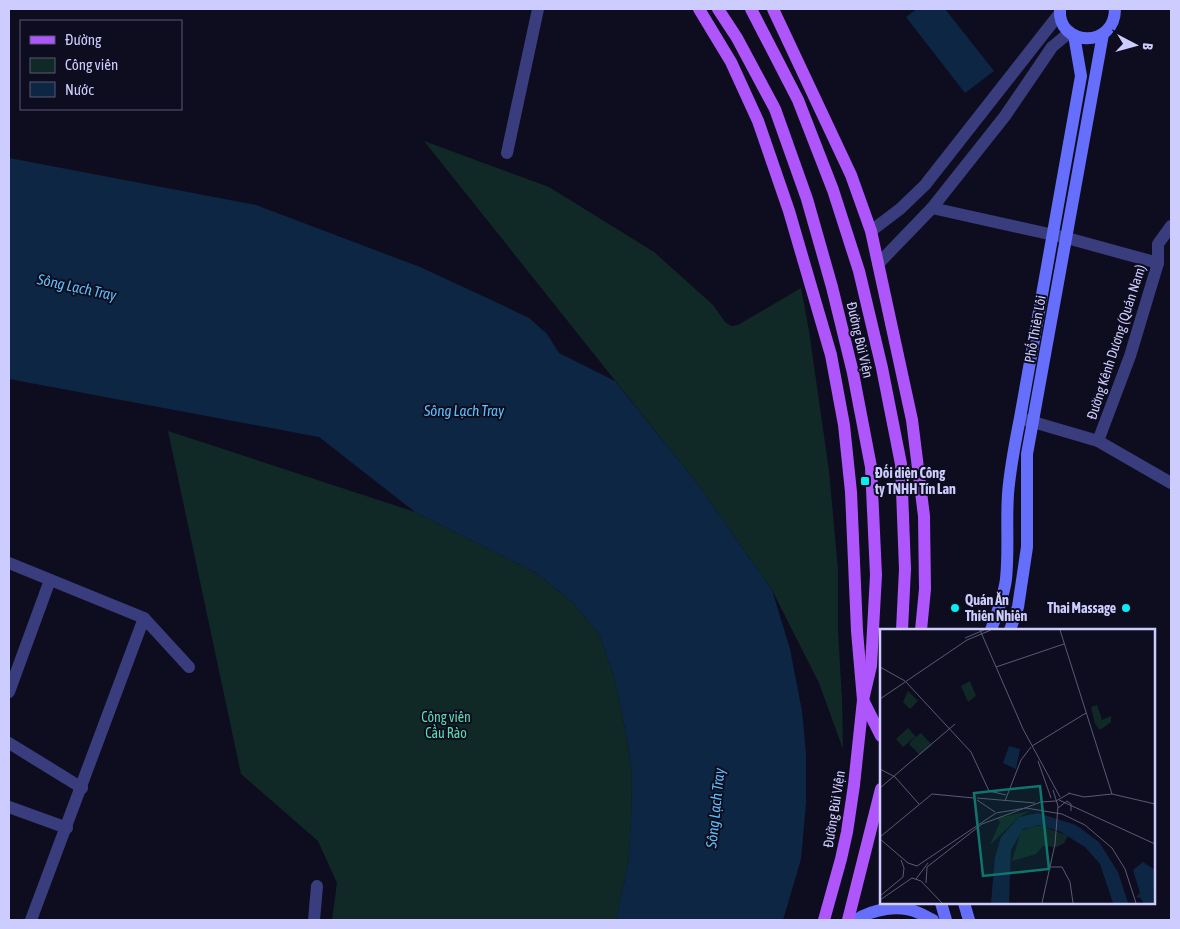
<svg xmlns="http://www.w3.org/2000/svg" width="1180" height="929" viewBox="0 0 1180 929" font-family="'Asap Condensed',sans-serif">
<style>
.green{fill:#102926}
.water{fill:#0d2643}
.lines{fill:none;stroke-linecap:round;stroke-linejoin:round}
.minor{stroke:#393d7d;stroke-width:12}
.tertiary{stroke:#393d7d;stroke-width:12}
.secondary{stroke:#656ffb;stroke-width:12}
.primary{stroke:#ae56fb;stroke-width:12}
.poi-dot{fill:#06eef0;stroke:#0e0d1f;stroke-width:2}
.labels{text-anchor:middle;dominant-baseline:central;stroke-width:4;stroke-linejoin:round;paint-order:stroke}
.street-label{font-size:14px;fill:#cdccfe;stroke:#0e0d1f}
.poi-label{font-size:14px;font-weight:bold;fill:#cdccfe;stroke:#0e0d1f;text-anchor:start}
.park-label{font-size:14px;fill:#5adbaf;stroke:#0e0d1f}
.water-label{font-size:15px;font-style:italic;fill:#5dc0fb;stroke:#0e0d1f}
.inset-road{fill:none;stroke:#5a5978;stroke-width:1}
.view{fill:#0f766e;fill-opacity:0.15;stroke:#0f766e;stroke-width:2.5}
.inset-edge{fill:none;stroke:#cdccfe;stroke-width:2.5}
</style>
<rect width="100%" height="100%" fill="#0e0d1f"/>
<g class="green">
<polygon points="424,141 549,187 654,252 713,305 725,322 731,326 738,325 801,288 809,331 829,471 838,570 838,631 842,700 843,749 819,683 772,590 696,482"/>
<polygon points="168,431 415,512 536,573 572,602 599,634 614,677 626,733 632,775 631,824 628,865 616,920 332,920 337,883 318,841 241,774"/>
</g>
<g class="water">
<polygon points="917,9 945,9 994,71 965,93 906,17"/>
<polygon points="9,158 256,205 420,267 502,305 529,318 547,334 559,353 615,381 696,482 772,590 790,649 802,711 806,753 806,803 801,859 783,920 616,920 628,865 631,824 632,775 626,733 614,677 599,634 572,602 536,573 415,512 319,437 9,379"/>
</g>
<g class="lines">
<g class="minor">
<polyline points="507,153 538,9"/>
<polyline points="932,208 1067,238 1158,263"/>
<polyline points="9,563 144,618 189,667"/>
<polyline points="9,692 50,580"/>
<polyline points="9,743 82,788"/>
<polyline points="9,807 67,828"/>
<polyline points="31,920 144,618"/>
<polyline points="314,920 317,886"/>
</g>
<g class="tertiary">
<polyline points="871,231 900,209 925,185 1060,13"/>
<polyline points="878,264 932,208 1005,116 1052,47 1070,32"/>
<polyline points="1023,419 1098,441 1171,483"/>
<polyline points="1098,441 1130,356 1158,263 1158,244 1171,226"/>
</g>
<g class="secondary">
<path d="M 1060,9 C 1057,47 1115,49 1115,9"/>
<path d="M 991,630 C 997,613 1004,596 1006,579 C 1009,550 1006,522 1008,494 C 1010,468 1015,443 1020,418 L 1081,76 L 1074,35"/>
<polyline points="1010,630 1018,607 1027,547 1027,454 1103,34"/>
<polyline points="941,903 946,920"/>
<polyline points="964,903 969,920"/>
<path d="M 856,920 C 873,909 899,904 919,913 C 924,915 928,918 933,920"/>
</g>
<g class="primary">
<polyline points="699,9 731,62 758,121 789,211 831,355 844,425 851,492 857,631 863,700 881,736"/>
<polyline points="718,9 737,38 775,109 807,199 832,287 853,373 871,467 876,575 871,666 863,700 854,785 847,832 841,859 824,920"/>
<polyline points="751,9 798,100 833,190 859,271 882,368 901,464 905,569 902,630"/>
<polyline points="773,9 851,175 871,231 912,420 924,516 925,589 921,630"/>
<polyline points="848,920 881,789"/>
</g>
</g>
<g class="poi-dot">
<rect x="860" y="476" width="10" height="10" rx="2.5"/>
<circle cx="955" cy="608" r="5"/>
<circle cx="1126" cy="608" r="5"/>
</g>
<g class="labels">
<g class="street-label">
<text transform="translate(1035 329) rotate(-80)">Phố Thiên Lôi</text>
<text transform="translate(860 340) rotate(77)">Đường Bùi Viện</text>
<text transform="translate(1116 342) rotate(-72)">Đường Kênh Dương (Quán Nam)</text>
<text transform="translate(834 809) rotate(-81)">Đường Bùi Viện</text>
</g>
<g class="poi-label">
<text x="875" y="473">Đối diện Công<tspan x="875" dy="16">ty TNHH Tín Lan</tspan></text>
<text x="965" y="600">Quán Ăn<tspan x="965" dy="16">Thiên Nhiên</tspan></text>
<text x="1116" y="608" text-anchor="end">Thai Massage</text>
</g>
<g class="park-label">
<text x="446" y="717">Công viên<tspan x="446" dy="16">Cầu Rào</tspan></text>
</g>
<g class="water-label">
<text transform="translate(77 287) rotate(12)">Sông Lạch Tray</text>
<text x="464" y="410">Sông Lạch Tray</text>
<text transform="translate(715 808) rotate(-84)">Sông Lạch Tray</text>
</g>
</g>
<g transform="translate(880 629)">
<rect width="275" height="275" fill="#0e0d1f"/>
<path d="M 90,52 L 96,67 L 88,73 L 81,57 ZM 28,62 L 38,72 L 30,80 L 23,73 ZM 217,76 L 222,91 L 231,87 L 231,93 L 220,101 L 215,95 L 211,78 ZM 28,99 L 36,108 L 41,104 L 52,116 L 40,126 L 29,115 L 36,107 L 23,118 L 16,110 ZM 150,182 L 139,188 L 110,216 L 120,193 L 117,189 ZM 163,197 L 188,207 L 184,214 L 177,218 L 163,217 L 156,225 L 132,232 L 141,202 L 153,197 Z" fill="#102926"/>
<path d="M 129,117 L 140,120 L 136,140 L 123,134 ZM 158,184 L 196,196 L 219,213 L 238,243 L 248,274 L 233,274 L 220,235 L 205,218 L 179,202 L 159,196 L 143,200 L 131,221 L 129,274 L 111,274 L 115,228 L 121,208 L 139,188 ZM 263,233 L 275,241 L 273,274 L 263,274 L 261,269 L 256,268 L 260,264 L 253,241 Z" fill="#0d2643"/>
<path class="inset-road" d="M 100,1 L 143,100 L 180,168M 180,1 L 232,165M 85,9 L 104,1M 0,38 L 25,52M 116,38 L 184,15M 26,53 L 91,123 L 109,162 L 126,166M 0,70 L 87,11 L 111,1M 152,117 L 206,84M 158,132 L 171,169M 0,140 L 15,148 L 39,175M 0,159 L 75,95M 188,164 L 204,168 L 232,165 L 275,175M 97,169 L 155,174M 97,171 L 115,183M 179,171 L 275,215M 125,172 L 141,131 L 151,118M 178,179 L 187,172 L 191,175 L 191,182M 0,208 L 52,165 L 94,169M 0,210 L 28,234 L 37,237 L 116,184 L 146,179 L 182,185 L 205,196 L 232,219 L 245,240 L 256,274M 170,238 L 182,238 L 190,253 L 193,274M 36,250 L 48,234M 46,254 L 47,238 L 102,195 L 161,173 L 176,172 L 190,164M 0,267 L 23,248 L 24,239 L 21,231M 0,271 L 32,249 L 41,252 L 62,274M 162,274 L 175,215 L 178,177 L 173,161"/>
<path class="view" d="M 160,157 L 169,240 L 103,247 L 94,164 Z"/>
<rect width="275" height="275" class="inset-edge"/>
</g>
<rect width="1180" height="929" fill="none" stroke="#cdccfe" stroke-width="20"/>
<rect x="20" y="20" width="162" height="90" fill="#0e0d1f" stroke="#5a5978"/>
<rect x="30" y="36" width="25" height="8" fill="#ae56fb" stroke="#5a5978"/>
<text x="65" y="45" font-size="15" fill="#cdccfe">Đường</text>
<rect x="30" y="58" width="25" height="15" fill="#102926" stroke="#5a5978"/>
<text x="65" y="70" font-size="15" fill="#cdccfe">Công viên</text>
<rect x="30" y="82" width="25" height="15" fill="#0d2643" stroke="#5a5978"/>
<text x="65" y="95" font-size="15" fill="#cdccfe">Nước</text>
<g transform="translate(1135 45) rotate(96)" stroke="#0e0d1f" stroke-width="4" paint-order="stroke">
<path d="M0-4L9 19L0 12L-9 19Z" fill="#cdccfe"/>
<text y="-8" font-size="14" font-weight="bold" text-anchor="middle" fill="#cdccfe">B</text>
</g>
</svg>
